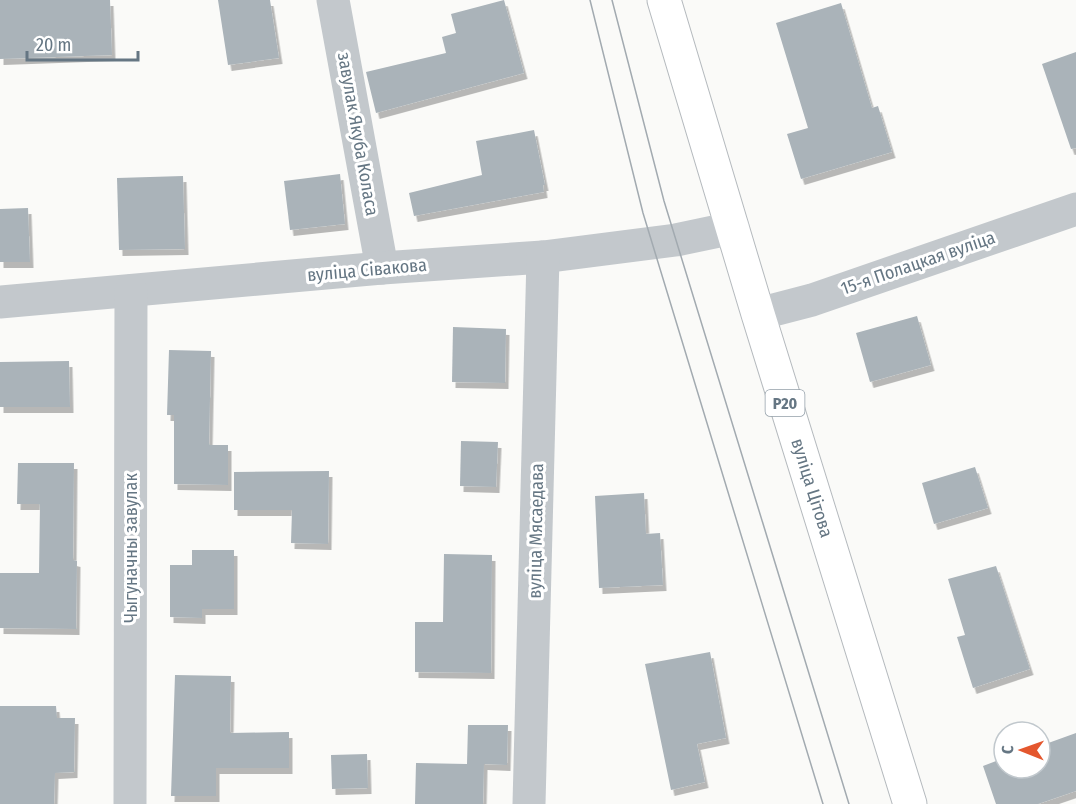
<svg xmlns="http://www.w3.org/2000/svg" width="1076" height="804" viewBox="0 0 1076 804" font-family="'Fira Sans Condensed',sans-serif">
<style>
.building{fill:#aab3b9;filter:url(#shadow)}
.lines{fill:none;stroke-linecap:round;stroke-linejoin:round}
.primary-casing{stroke:#b5babe;stroke-width:35}
.minor{stroke:#c3c8cc;stroke-width:33}
.primary{stroke:#fff;stroke-width:33}
.tram{stroke:#a2aab0;stroke-width:1.5}
.labels{text-anchor:middle;dominant-baseline:central;stroke-width:6;stroke-linejoin:round;paint-order:stroke}
.shield{fill:#fff;stroke:#939fa8;stroke-width:1.5}
.shield-label{font-size:16px;font-weight:bold;fill:#657683}
.street-label{font-size:18px;fill:#657683;stroke:#fff}
</style>
<defs>
<filter id="shadow"><feDropShadow dx="3.5" dy="6" stdDeviation="0" flood-color="#0004"/></filter>
</defs>
<rect width="100%" height="100%" fill="#fafaf8"/>
<g class="building">
<polygon points="0,0 110,0 112,55 0,59"/>
<polygon points="218,0 270,0 279,58 228,65"/>
<polygon points="504,0 524,73 376,113 366,72 446,53 442,37 456,33 451,14"/>
<polygon points="841,3 872,108 878,106 892,152 801,179 787,134 808,128 776,23"/>
<polygon points="1076,52 1076,148 1071,149 1042,64"/>
<polygon points="534,130 545,185 543,185 544,192 414,216 409,193 482,175 476,141"/>
<polygon points="340,174 345,224 290,230 284,181"/>
<polygon points="183,176 185,249 119,250 117,178"/>
<polygon points="28,208 30,262 0,262 0,209"/>
<polygon points="917,316 931,365 870,382 856,333"/>
<polygon points="453,327 506,329 505,383 452,382"/>
<polygon points="169,350 211,351 209,445 228,445 228,485 174,484 174,415 167,415"/>
<polygon points="69,361 70,407 0,407 0,362"/>
<polygon points="461,441 498,442 496,487 460,486"/>
<polygon points="18,463 74,463 73,560 77,561 76,629 0,628 0,573 39,573 40,504 17,504"/>
<polygon points="975,467 988,508 934,524 922,483"/>
<polygon points="329,471 328,544 291,543 292,510 234,510 234,472"/>
<polygon points="644,493 646,534 660,533 663,585 599,588 595,496"/>
<polygon points="192,550 234,550 234,609 202,609 202,618 170,617 170,565 192,565"/>
<polygon points="444,554 492,555 491,673 415,672 415,622 443,622"/>
<polygon points="996,566 1030,669 973,688 957,637 965,635 948,579"/>
<polygon points="710,652 726,738 697,744 705,782 671,790 645,664"/>
<polygon points="175,675 231,676 230,733 289,732 289,768 216,768 216,796 171,796"/>
<polygon points="0,706 56,706 57,718 75,718 74,772 55,773 54,804 0,804"/>
<polygon points="468,725 508,725 507,765 484,764 483,804 415,804 416,763 467,764"/>
<polygon points="1076,733 1076,791 1038,804 996,804 983,766 1004,758 1004,768 1040,768 1040,746"/>
<polygon points="367,754 368,788 332,789 331,755"/>
</g>
<g class="lines">
<g class="primary-casing">
<g id="primary">
<path id="s1" d="M 664,0 L 758,314 L 910,804"/>
</g>
</g>
<g class="minor">
<polyline points="333,0 382,268"/>
<polyline points="0,302 382,268 543,257 676,240 733,228"/>
<polyline points="758,314 812,300 1076,209"/>
<polyline points="130,804 131,291"/>
<polyline points="529,804 543,257"/>
</g>
<use href="#primary" class="primary"/>
<g class="tram">
<polyline points="590,0 643,213 823,804"/>
<polyline points="612,0 664,201 849,804"/>
</g>
</g>
<g class="labels">
<rect class="shield" x="765.5" y="390" width="39" height="26" rx="4.5"/>
<g class="shield-label">
<text x="785" y="403">Р20</text>
</g>
<g class="street-label">
<text transform="translate(358 134) rotate(80)">завулак Якуба Коласа</text>
<text transform="translate(918 263) rotate(-19)">15-я Полацкая вуліца</text>
<text transform="translate(367 270) rotate(-5)">вуліца Сівакова</text>
<text stroke="none"><textPath href="#s1" startOffset="510">вуліца Цітова</textPath></text>
<text transform="translate(536 531) rotate(-89)">вуліца Мясаедава</text>
<text transform="translate(131 548) rotate(-90)">Чыгуначны завулак</text>
</g>
</g>
<g transform="translate(1022 750) rotate(271)"><circle r="28" fill="#ffffff" stroke="#c1c8cd" stroke-width="1.5"/>
<path d="M0-4.5L10 22L0 15L-10 22Z" fill="#e4572e"/>
<text y="-9" font-size="16" font-weight="bold" text-anchor="middle" fill="#657683">С</text>
</g>
<path d="M27 51v9h111v-9" fill="none" stroke="#657683" stroke-width="3"/>
<text x="36" y="51" font-size="18" fill="#657683" stroke="#ffffff" stroke-width="4.5" paint-order="stroke">20 m</text>
</svg>
